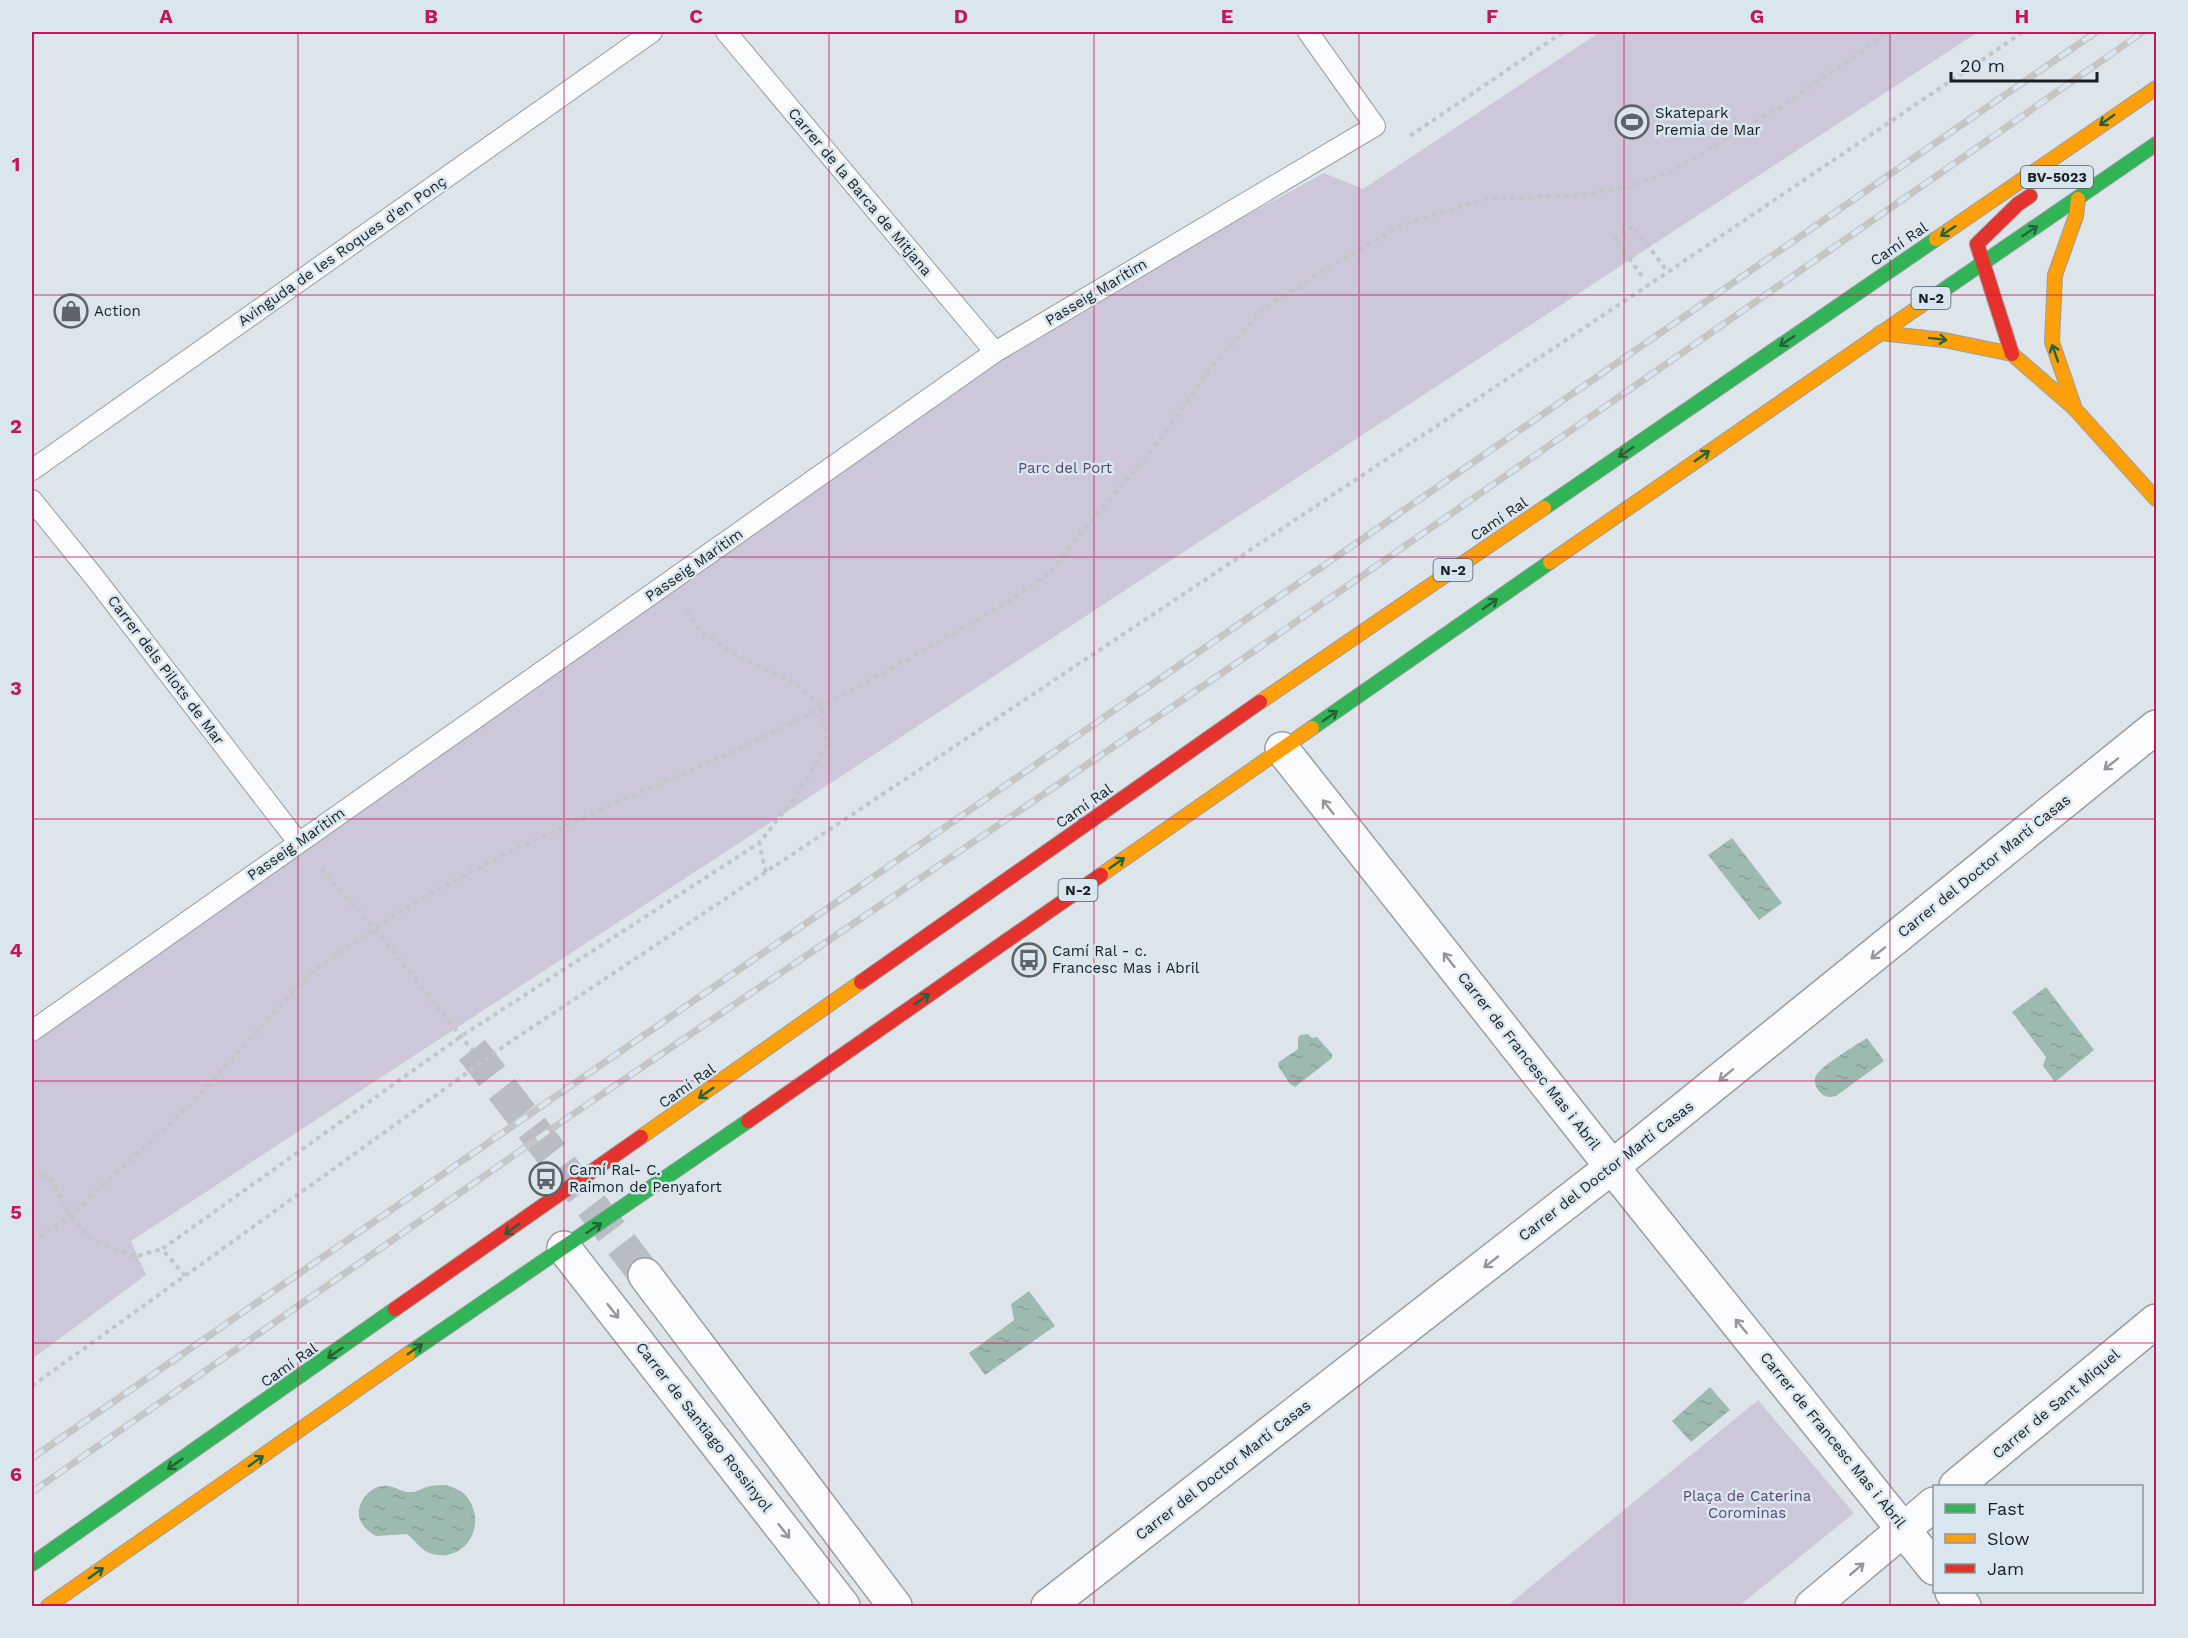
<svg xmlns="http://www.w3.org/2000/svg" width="2188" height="1638" viewBox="0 0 2188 1638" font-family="'Work Sans',sans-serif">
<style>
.green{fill:#ccc8da}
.water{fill:url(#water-ripples)}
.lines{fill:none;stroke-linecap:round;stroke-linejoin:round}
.street-tunnel{stroke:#b7bdc2;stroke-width:33;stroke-dasharray:33 16;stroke-linecap:butt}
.lane-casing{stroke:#989ea1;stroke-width:22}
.street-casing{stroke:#989ea1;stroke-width:36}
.fast-casing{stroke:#989ea1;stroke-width:16}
.slow-casing{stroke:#989ea1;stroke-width:16}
.jam-casing{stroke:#989ea1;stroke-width:16}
.path{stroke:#c3c6c8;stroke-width:4;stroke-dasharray:4.5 4.5;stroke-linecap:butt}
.lane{stroke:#fafbfc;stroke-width:20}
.street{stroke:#fafbfc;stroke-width:33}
.fast{stroke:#30b455;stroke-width:14}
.slow{stroke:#ff9f0a;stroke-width:14}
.jam{stroke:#e5322d;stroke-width:14}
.rail-casing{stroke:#c4c6c6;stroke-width:7}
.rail{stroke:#d9e6ef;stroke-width:4.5;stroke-dasharray:14;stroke-linecap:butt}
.oneway{stroke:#246239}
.oneway2{stroke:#95989a}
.grid{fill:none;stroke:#c2185b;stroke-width:1.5;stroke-opacity:0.55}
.labels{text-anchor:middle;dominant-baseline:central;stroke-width:5;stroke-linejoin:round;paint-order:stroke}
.shield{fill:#d9e6ef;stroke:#535b60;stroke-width:1.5}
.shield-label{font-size:14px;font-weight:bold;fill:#1a1f22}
.poi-label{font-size:15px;fill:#1a1f22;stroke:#d9e6ef;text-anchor:start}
.street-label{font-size:15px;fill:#1a1f22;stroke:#d9e6ef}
.park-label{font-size:15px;fill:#5b4774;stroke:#d9e6ef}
.neatline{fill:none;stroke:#c2185b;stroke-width:2}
.grid-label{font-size:20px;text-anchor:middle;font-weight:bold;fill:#c2185b}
</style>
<defs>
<pattern id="water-ripples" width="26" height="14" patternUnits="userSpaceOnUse" patternTransform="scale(1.5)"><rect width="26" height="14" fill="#9dbab1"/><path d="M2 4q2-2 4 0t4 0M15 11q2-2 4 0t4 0" fill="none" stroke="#879f98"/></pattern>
</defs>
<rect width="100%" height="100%" fill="#dee5ea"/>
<g class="green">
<polygon points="1600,32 1978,32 131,1241 146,1275 32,1359 32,1033 995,352 1324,173 1363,189"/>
<polygon points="1758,1400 1854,1513 1739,1606 1507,1606"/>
</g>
<g class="water">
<polygon points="1732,838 1782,903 1759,920 1708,855"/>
<polygon points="2046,987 2094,1050 2055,1082 2043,1066 2046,1057 2012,1012"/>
<polygon points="1308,1034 1312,1038 1317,1037 1332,1054 1332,1058 1295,1087 1290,1084 1278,1066 1279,1062 1298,1049 1298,1038 1301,1035"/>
<path d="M 1867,1038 L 1884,1061 L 1836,1096 C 1828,1098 1824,1097 1819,1091 C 1815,1086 1813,1080 1817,1074 C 1823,1065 1856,1045 1867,1038 Z"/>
<polygon points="1029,1291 1055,1326 985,1375 969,1353 1014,1320 1011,1304"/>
<polygon points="1710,1387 1730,1410 1691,1442 1672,1421"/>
<path d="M 447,1485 C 454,1488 463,1491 467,1497 C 488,1524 466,1563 432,1554 C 420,1550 416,1541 407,1534 L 376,1536 C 367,1531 357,1522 359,1510 C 361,1497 374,1484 388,1486 C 396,1487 403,1493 411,1492 C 416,1492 419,1490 424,1488 C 431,1485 440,1485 447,1485 Z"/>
</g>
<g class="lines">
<polyline class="street-tunnel" points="472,1050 645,1275"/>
<g class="lane-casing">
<g id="lane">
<polyline points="726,32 995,352"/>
<polyline points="32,470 652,32"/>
<polyline points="32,500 95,578 298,842"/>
<polyline points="32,1031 995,352 1375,126 1308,32"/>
</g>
</g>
<g class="street-casing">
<g id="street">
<polyline points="1282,749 1612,1167 1934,1568"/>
<polyline points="564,1248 843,1606"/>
<polyline points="645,1275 895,1606"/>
<polyline points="1956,1486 2156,1321"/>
<polyline points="1952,1592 1964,1606"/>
<polyline points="1048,1606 1612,1167 2156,727"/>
<polyline points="1812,1606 1934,1504"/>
</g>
</g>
<g class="fast-casing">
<g id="fast">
<polyline points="1926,302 2156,144"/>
<polyline points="1544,508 1936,239"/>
<polyline points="1312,728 1550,562"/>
<polyline points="408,1354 748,1121"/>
<polyline points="32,1564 395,1309"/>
</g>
</g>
<g class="slow-casing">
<g id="slow">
<polyline points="1936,239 2156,88"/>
<polyline points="1880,333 1944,340 2012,354 2074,408"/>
<polyline points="2074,406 2052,342 2055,275 2076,216 2078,199"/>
<polyline points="2074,408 2156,499"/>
<polyline points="1550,562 1926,302"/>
<polyline points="1260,702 1544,508"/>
<polyline points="1101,875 1312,728"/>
<polyline points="641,1137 861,982"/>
<polyline points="48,1606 408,1354"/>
</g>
</g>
<g class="jam-casing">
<g id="jam">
<polyline points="2012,354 1977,244 2018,204 2030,196"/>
<polyline points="861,982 1260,702"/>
<polyline points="748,1121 1101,875"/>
<polyline points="395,1309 641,1137"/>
</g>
</g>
<g class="path">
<polyline points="1410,136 1563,32"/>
<polyline points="1642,276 1615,239 1633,226 1668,272"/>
<polyline points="687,611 700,631 744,660 794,682 822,707 827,745 793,800 759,843"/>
<polyline points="321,869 375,929 472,1050"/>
<polyline points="32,1172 51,1179 70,1216 91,1239 134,1257 162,1249"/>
<polyline points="32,1242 70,1216 192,1103 308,975 358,940 423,897 507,853 622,800 733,752 808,715 1000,607 1050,573 1085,528 1153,449 1212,366 1262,310 1321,272 1402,225 1487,199 1570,196 1629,187 1674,170 1788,102 1871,45 1885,32"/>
<polyline points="185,1276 162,1249 460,1037 759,843 766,873"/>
<polyline points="32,1386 507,1044 1668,272 2023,32"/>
</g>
<use href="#lane" class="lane"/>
<use href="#street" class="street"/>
<use href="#fast" class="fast"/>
<use href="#slow" class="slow"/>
<use href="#jam" class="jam"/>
<g class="rail-casing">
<g id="rail">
<polyline points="32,1458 2096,32"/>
<polyline points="32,1492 560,1123 1244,658 2143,32"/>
</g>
</g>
<use href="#rail" class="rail"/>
</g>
<defs><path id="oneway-shaft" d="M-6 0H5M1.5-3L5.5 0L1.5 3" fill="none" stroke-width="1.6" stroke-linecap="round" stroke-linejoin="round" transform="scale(1.5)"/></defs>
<g class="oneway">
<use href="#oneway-shaft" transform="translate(2107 120) rotate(145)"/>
<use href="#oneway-shaft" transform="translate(1948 231) rotate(146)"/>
<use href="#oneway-shaft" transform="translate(2030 231) rotate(-33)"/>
<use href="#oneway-shaft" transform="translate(1938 339) rotate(7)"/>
<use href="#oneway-shaft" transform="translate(1787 341) rotate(146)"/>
<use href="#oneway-shaft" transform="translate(2055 353) rotate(-109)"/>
<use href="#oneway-shaft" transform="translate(1626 452) rotate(146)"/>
<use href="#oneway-shaft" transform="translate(1702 456) rotate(-35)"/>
<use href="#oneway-shaft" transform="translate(1490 604) rotate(-35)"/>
<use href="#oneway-shaft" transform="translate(1330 716) rotate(-35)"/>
<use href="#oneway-shaft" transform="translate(1117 863) rotate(-35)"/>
<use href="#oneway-shaft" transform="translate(922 999) rotate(-35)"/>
<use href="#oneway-shaft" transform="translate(706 1093) rotate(145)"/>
<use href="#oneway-shaft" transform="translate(594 1228) rotate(-34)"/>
<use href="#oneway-shaft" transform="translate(512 1229) rotate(145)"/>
<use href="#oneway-shaft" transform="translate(415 1349) rotate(-35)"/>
<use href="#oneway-shaft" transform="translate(335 1353) rotate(145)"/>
<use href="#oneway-shaft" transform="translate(256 1461) rotate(-35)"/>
<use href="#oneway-shaft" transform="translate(175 1464) rotate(145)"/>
<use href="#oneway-shaft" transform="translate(96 1573) rotate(-35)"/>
</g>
<g class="oneway2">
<use href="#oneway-shaft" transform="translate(2111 764) rotate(141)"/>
<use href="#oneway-shaft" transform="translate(1328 807) rotate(-128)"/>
<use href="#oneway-shaft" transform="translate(1878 953) rotate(141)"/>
<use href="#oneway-shaft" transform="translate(1449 960) rotate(-128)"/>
<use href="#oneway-shaft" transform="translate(1726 1075) rotate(141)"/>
<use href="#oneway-shaft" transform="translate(1491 1262) rotate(142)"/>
<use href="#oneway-shaft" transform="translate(613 1311) rotate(52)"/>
<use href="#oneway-shaft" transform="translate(1741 1326) rotate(-129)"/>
<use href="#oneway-shaft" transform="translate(784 1531) rotate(52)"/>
<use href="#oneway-shaft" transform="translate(1857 1569) rotate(-40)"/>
</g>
<path class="grid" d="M 298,32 L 298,1606M 564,32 L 564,1606M 829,32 L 829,1606M 1094,32 L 1094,1606M 1359,32 L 1359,1606M 1624,32 L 1624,1606M 1890,32 L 1890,1606M 32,295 L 2156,295M 32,557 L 2156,557M 32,819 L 2156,819M 32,1081 L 2156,1081M 32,1343 L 2156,1343"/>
<defs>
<g id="stadium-ring" transform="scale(1.725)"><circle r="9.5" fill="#d9e6ef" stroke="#5f6468" stroke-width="1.5"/><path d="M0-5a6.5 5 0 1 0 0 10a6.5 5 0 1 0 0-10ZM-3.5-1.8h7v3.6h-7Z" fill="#5f6468"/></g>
<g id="shop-ring" transform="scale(1.725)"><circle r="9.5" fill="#d9e6ef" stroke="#5f6468" stroke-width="1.5"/><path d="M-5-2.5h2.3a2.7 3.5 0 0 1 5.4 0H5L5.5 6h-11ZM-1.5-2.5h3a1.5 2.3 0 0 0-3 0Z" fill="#5f6468"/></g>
<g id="bus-ring" transform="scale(1.725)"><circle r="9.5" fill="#d9e6ef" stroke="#5f6468" stroke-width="1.5"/><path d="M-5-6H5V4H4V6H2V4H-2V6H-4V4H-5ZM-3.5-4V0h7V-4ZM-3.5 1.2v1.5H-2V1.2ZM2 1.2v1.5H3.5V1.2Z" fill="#5f6468"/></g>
</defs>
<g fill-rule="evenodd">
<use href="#stadium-ring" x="1632" y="122"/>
<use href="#shop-ring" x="71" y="311"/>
<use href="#bus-ring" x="1029" y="960"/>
<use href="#bus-ring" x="546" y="1179"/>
</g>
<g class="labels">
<g class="shield">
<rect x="2021" y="166" width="72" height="22" rx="4.5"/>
<rect x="1911.5" y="287" width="39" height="22" rx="4.5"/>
<rect x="1433.5" y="559" width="39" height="22" rx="4.5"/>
<rect x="1058.5" y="879" width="39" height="22" rx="4.5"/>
</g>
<g class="shield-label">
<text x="2057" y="177">BV-5023</text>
<text x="1931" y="298">N-2</text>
<text x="1453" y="570">N-2</text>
<text x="1078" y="890">N-2</text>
</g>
<g class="poi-label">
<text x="1655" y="113">Skatepark<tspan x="1655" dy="17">Premia de Mar</tspan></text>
<text x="94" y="311">Action</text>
<text x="1052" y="951">Camí Ral - c.<tspan x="1052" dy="17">Francesc Mas i Abril</tspan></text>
<text x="569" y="1170">Camí Ral- C.<tspan x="569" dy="17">Raimon de Penyafort</tspan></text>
</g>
<g class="street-label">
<text transform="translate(860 192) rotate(50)">Carrer de la Barca de Mitjana</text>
<text transform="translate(1899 244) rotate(-34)">Camí Ral</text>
<text transform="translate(342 251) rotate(-35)">Avinguda de les Roques d'en Ponç</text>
<text transform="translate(1096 292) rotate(-31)">Passeig Marítim</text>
<text transform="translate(1499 519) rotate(-34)">Camí Ral</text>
<text transform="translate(694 565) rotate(-35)">Passeig Marítim</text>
<text transform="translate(166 670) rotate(53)">Carrer dels Pilots de Mar</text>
<text transform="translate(1084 806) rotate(-35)">Camí Ral</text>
<text transform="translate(296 844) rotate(-35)">Passeig Marítim</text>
<text transform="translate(1984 866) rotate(-39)">Carrer del Doctor Martí Casas</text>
<text transform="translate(1529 1061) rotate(52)">Carrer de Francesc Mas i Abril</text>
<text transform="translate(687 1086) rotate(-35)">Camí Ral</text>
<text transform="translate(1606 1171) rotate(-38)">Carrer del Doctor Martí Casas</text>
<text transform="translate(289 1365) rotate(-35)">Camí Ral</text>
<text transform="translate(2056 1404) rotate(-40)">Carrer de Sant Miquel</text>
<text transform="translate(704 1427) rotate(52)">Carrer de Santiago Rossinyol</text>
<text transform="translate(1833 1440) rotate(51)">Carrer de Francesc Mas i Abril</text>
<text transform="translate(1223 1470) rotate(-38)">Carrer del Doctor Martí Casas</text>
</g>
<g class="park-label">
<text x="1065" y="468">Parc del Port</text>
<text x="1747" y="1496">Plaça de Caterina<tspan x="1747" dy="17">Corominas</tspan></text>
</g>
</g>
<rect width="2188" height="1638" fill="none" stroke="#d9e6ef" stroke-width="66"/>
<rect x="1933" y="1485" width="210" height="108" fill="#d9e6ef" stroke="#8d969d" stroke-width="1.5"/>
<rect x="1945" y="1504" width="30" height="9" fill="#30b455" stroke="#8d969d" stroke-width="1.5"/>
<text x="1987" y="1515" font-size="18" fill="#1a1f22">Fast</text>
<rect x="1945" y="1534" width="30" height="9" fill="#ff9f0a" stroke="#8d969d" stroke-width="1.5"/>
<text x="1987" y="1545" font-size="18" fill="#1a1f22">Slow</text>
<rect x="1945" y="1564" width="30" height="9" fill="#e5322d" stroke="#8d969d" stroke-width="1.5"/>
<text x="1987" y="1575" font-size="18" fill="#1a1f22">Jam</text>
<path d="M1951 72v9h146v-9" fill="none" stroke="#1a1f22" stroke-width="3"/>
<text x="1960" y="72" font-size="18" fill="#1a1f22" stroke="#d9e6ef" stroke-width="4.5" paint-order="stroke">20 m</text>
<rect x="33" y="33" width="2122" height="1572" class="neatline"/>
<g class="grid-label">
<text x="166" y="23">A</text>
<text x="431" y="23">B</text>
<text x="696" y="23">C</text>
<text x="961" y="23">D</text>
<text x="1227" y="23">E</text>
<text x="1492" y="23">F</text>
<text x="1757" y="23">G</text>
<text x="2022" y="23">H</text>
<text x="16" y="171">1</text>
<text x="16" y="433">2</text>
<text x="16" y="695">3</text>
<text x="16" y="957">4</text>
<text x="16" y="1219">5</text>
<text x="16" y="1481">6</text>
</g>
</svg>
